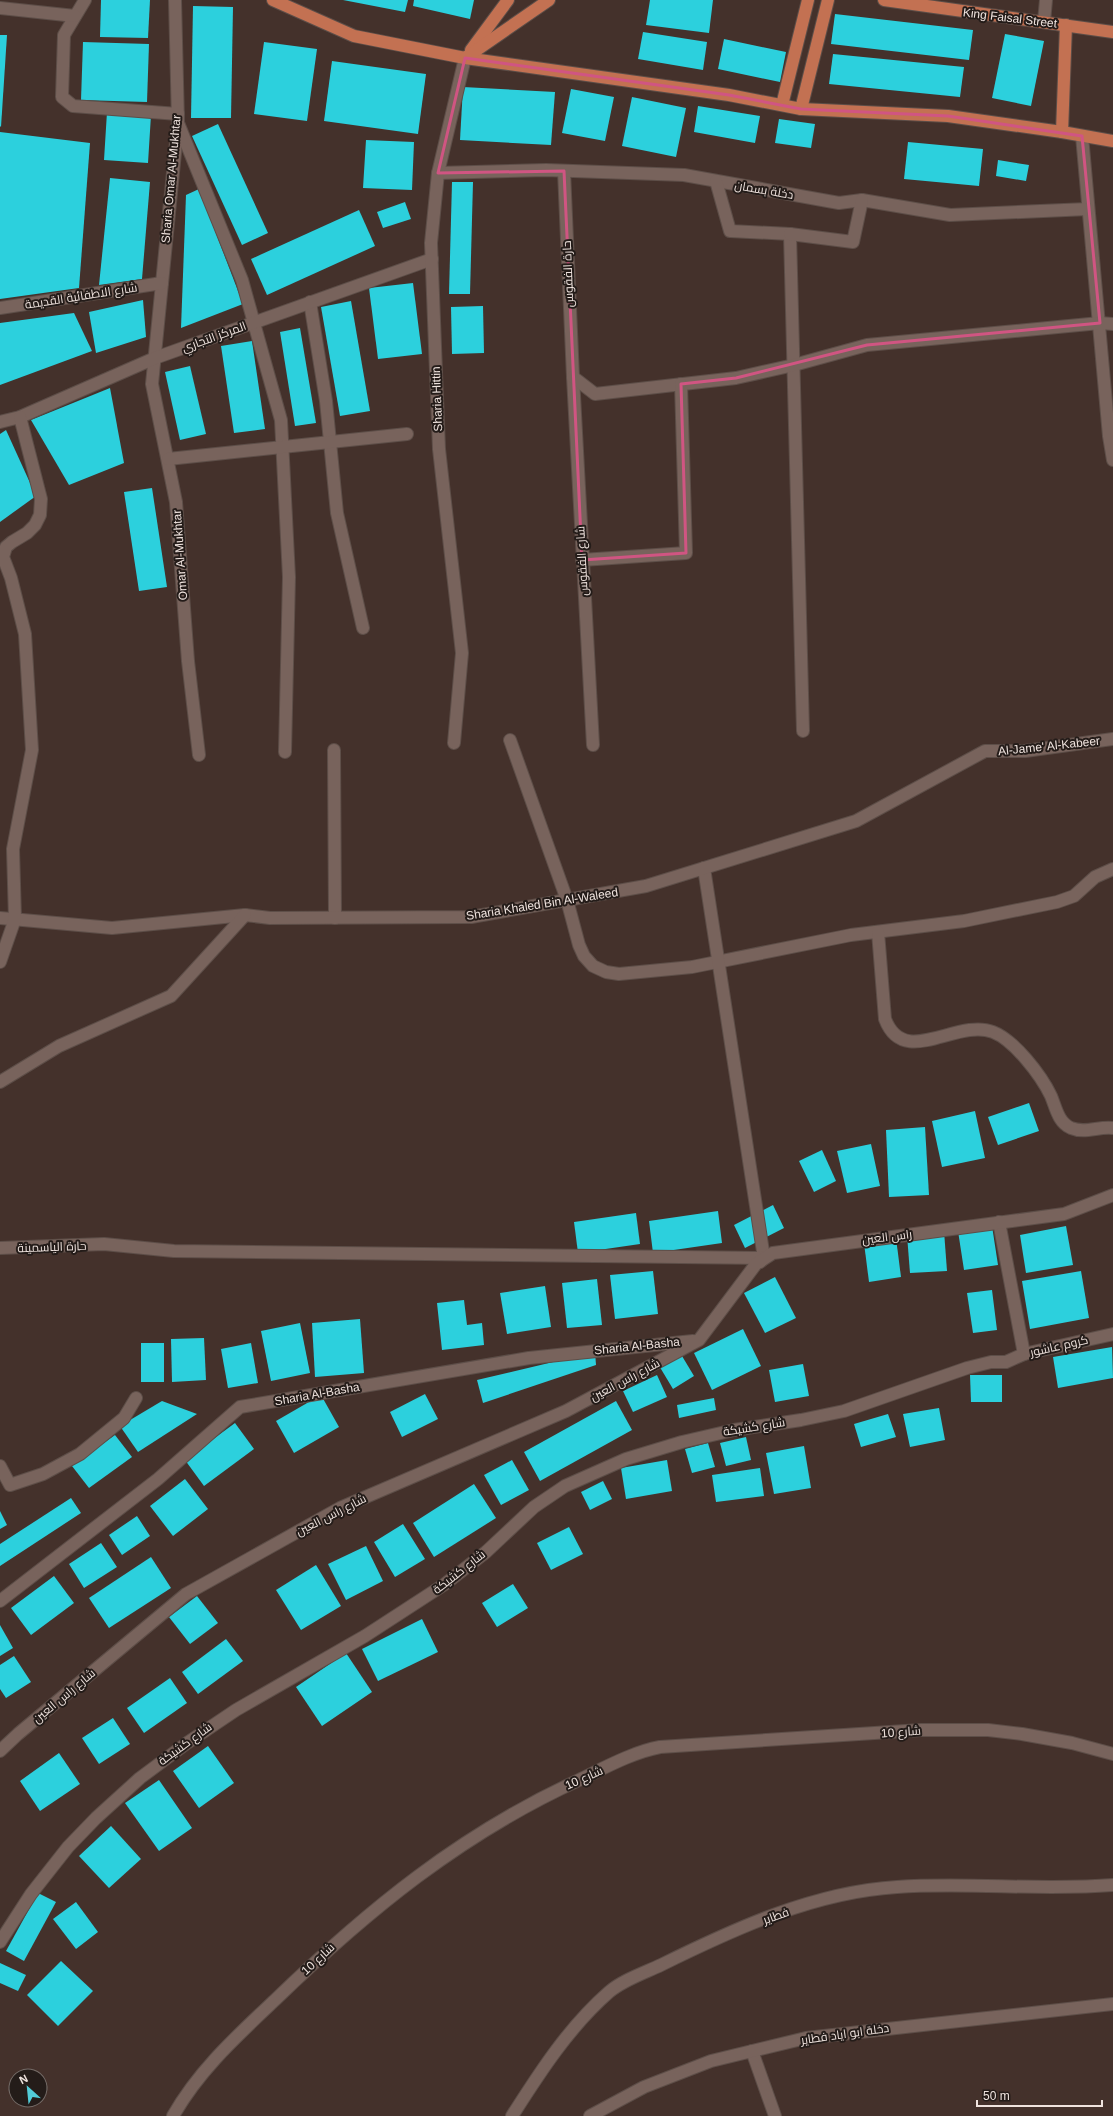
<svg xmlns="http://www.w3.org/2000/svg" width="1113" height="2116" viewBox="0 0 1113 2116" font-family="Helvetica,Cairo,sans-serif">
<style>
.building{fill:#2cd0dd}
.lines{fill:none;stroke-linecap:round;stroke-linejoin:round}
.minor-casing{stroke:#5d4e48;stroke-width:14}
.major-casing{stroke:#5d4e48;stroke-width:14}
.minor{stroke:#78635c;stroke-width:12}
.major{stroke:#c37152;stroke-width:12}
.marked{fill:none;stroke:#d05582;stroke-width:3;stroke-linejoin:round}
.labels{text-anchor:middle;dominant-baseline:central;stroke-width:4;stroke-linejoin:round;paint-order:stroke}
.street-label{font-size:12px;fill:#efe3de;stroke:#241c19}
</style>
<rect width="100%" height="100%" fill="#44312b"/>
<g class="building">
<polygon points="101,0 150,0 148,38 100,37"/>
<polygon points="343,0 408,0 405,12"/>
<polygon points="414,0 474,0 470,19 413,6"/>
<polygon points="650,0 713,0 709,33 646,25"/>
<polygon points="193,6 233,7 231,118 191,118"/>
<polygon points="835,14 973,30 969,60 831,44"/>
<polygon points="643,32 707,42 703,70 638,59"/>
<polygon points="1005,34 1044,41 1031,106 992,98"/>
<polygon points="0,35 7,35 1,127 0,126"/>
<polygon points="724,39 786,52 780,82 718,69"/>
<polygon points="83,42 149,44 147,102 81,100"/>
<polygon points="264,42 317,49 307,121 254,114"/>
<polygon points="833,54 964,67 960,97 829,84"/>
<polygon points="332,61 426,74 418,134 324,121"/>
<polygon points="463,87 555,92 551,145 460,140"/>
<polygon points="571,89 614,97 605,141 562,133"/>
<polygon points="632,97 686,108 676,157 622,146"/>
<polygon points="698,106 760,116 755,143 694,132"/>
<polygon points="107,112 151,115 148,163 104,160"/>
<polygon points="779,119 815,124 811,148 775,143"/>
<polygon points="218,124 268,233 242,245 192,136"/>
<polygon points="0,132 90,143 79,288 0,299"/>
<polygon points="366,140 414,142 412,190 363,188"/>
<polygon points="908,142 983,149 979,186 904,179"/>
<polygon points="998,160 1029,165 1026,181 996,176"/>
<polygon points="110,178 150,182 142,279 99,285"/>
<polygon points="452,182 473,182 470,294 449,294"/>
<polygon points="199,189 243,304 181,328 186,195"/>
<polygon points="405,202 411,219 383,228 377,212"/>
<polygon points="359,210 375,246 267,295 251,259"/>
<polygon points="413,283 422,354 378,359 369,288"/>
<polygon points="143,300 146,337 96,353 89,312"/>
<polygon points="351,301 370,411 340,416 321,307"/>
<polygon points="483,306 484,353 452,354 451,307"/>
<polygon points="74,313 92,351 0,385 0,323"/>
<polygon points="300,328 316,423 295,426 280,332"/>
<polygon points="252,341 265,429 234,433 221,346"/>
<polygon points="190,366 206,434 180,440 165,372"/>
<polygon points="110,388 124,463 69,485 31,420"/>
<polygon points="6,430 36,496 0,522 0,434"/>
<polygon points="152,488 167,587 139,591 124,492"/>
<polygon points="1029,1103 1039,1131 998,1145 988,1117"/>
<polygon points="975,1111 985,1158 942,1167 932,1121"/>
<polygon points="925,1127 929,1195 889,1197 886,1130"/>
<polygon points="871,1144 880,1186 847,1193 837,1151"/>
<polygon points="822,1150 836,1181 814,1192 799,1161"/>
<polygon points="773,1205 784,1228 745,1248 734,1225"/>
<polygon points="718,1211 722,1243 653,1253 649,1221"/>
<polygon points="636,1213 640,1244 578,1253 574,1222"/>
<polygon points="992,1226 998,1265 964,1270 958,1231"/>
<polygon points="1066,1226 1073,1265 1026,1273 1020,1235"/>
<polygon points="944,1231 947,1271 910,1273 907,1235"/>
<polygon points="896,1238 901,1277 869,1282 864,1243"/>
<polygon points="653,1271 658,1314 615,1319 610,1275"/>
<polygon points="1081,1271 1089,1318 1030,1329 1022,1281"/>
<polygon points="775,1277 796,1318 765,1333 744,1293"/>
<polygon points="597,1279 602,1325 567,1328 562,1283"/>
<polygon points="545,1286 551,1327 507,1334 500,1293"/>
<polygon points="992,1290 997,1330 973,1333 967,1293"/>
<polygon points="464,1300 467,1325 482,1323 484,1345 442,1350 437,1303"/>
<polygon points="360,1319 364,1373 315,1377 312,1323"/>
<polygon points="300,1323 310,1373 271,1381 261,1331"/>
<polygon points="743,1329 761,1366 712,1390 694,1353"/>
<polygon points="204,1338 206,1380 172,1382 171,1339"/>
<rect x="141" y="1343" width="23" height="39"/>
<polygon points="251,1343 258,1383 228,1388 221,1349"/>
<polygon points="1112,1347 1113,1378 1058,1388 1053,1357"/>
<polygon points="679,1351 694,1376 673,1389 658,1364"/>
<polygon points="595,1352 596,1365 483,1403 477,1380"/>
<polygon points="803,1364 809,1396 775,1402 769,1370"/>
<polygon points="657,1375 667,1397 633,1412 623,1391"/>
<polygon points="970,1375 1002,1375 1002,1402 971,1402"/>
<polygon points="425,1394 438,1419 402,1437 390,1412"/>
<polygon points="321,1395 339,1427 294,1453 276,1421"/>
<polygon points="714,1398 716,1410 679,1418 677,1405"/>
<polygon points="162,1401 197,1414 138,1452 120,1426"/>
<polygon points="616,1401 632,1430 540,1481 524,1452"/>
<polygon points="939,1408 945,1440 910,1447 903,1414"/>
<polygon points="888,1414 896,1437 861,1447 854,1424"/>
<polygon points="235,1423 254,1449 204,1486 185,1460"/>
<polygon points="115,1435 132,1457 89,1488 72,1466"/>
<polygon points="746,1437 751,1460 726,1466 720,1443"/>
<polygon points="708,1443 715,1467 692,1473 685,1449"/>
<polygon points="804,1446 811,1488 774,1494 766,1453"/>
<polygon points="512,1460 529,1490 501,1505 484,1475"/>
<polygon points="667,1460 672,1491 626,1499 621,1468"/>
<polygon points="760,1468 764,1496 716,1502 712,1475"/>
<polygon points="185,1479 208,1509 173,1536 150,1506"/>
<polygon points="603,1481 612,1499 590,1510 581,1492"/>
<polygon points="474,1484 496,1518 434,1557 413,1523"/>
<polygon points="71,1498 81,1513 0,1566 0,1544"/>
<polygon points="0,1511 7,1525 0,1529"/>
<polygon points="137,1516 150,1536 122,1555 109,1535"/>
<polygon points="403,1524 425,1559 395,1577 374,1542"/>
<polygon points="569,1527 583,1554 551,1570 537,1543"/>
<polygon points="101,1543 117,1567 84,1588 69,1564"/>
<polygon points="366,1546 383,1581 346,1600 328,1564"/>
<polygon points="151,1557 171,1588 109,1628 89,1598"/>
<polygon points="316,1565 341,1606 301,1630 276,1590"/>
<polygon points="54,1576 74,1603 31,1635 11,1608"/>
<polygon points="513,1584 528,1608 497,1627 482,1603"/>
<polygon points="197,1596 218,1623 190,1644 169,1617"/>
<polygon points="422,1619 438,1652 378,1681 362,1649"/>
<polygon points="0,1625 13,1648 0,1656"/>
<polygon points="226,1639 243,1661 198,1694 182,1672"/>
<polygon points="346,1653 372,1692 322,1726 296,1687"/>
<polygon points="14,1656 31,1682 6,1698 0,1689 0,1665"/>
<polygon points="170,1678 187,1703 144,1733 127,1708"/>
<polygon points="113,1718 130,1744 99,1764 82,1738"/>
<polygon points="208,1746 234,1783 199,1808 173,1771"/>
<polygon points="59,1753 80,1784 40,1811 20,1781"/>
<polygon points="159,1780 192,1828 159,1851 125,1803"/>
<polygon points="111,1826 141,1859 109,1888 79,1856"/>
<polygon points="38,1893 56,1902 24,1961 6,1951"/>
<polygon points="76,1902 98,1932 76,1949 53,1919"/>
<polygon points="61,1961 93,1991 58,2026 27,1995"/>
<polygon points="0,1963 26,1975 18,1991 0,1983"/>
</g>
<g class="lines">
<g class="minor-casing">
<g id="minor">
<polyline points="85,0 64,35 62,97 73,106 178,114"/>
<polyline points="175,0 178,122 152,384 176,502 188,661 199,755"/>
<polyline points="0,8 75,16"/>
<polyline points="1044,22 1046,0"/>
<polyline points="178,123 242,280 281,420 289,577 285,752"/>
<polyline points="1082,136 1109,436 1113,460"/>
<polyline points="564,171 573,377 593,745"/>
<polyline points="438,173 546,170 684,175 839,203 862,200 950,215 1088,209"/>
<polyline points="716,181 730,231 790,234 803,731"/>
<polyline points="790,234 853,242 862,200"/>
<polyline points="310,302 326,401 337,513 363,628"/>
<polyline points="0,308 162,283"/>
<polyline points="573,377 595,394 736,378 794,365 867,345 1100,323 1113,324"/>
<polyline points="0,422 20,417 155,358 432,259"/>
<polyline points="168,459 407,434"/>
<polyline points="582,560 686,553 681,384"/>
<polyline points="510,740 567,900 579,945 584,956 593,966 606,972 619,974 692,967 851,935 964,921 1057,902 1074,896 1095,877 1113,869"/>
<polyline points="454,743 462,653 439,449 431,243 438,173 465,58"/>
<polyline points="334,750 335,918"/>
<polyline points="704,868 764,1258 760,1262"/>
<polyline points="0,918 112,928 245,915 270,918 471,917 646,886 856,821 985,751 1025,751 1113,739"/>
<path d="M 878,932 L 885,1019 C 904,1069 956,1018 993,1032 C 1014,1040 1041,1075 1051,1096 C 1056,1108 1058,1122 1071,1128 C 1085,1134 1099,1126 1113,1128"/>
<polyline points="0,962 15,919 13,849 32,750 25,634 11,578 3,557 6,547 12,542 27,533 35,525 40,515 41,499 20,417"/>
<polyline points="0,1082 59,1046 171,996 245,915"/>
<polyline points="999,1222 1024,1354"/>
<polyline points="0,1248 104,1244 174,1251 764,1258"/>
<polyline points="0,1466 10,1485 43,1474 80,1454 124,1418 136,1398"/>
<polyline points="0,1601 158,1479 240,1407 529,1358 693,1341"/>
<polyline points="0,1751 18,1734 186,1594 340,1508 566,1411 699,1340 756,1264 773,1253 1064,1214 1113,1195"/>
<polyline points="0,1942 31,1894 68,1847 96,1818 140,1778 187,1743 236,1710 365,1636 445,1584 486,1552 534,1507 565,1486 626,1459 682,1442 734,1430 801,1420 844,1411 967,1368 991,1362 1006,1362 1024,1354 1113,1334"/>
<polyline points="752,2051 775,2116"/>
<path d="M 173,2116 C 199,2070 237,2036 275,2000 C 368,1910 461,1834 579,1780 C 604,1768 633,1752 660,1747 L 921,1730 L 988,1730 L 1022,1734 L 1072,1743 L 1113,1754"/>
<path d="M 512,2116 C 540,2072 569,2027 609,1992 C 623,1980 644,1973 661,1965 C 734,1929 814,1892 897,1887 C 969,1882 1041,1891 1113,1885"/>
<polyline points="590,2116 644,2087 711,2061 806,2038 1113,2004"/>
</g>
</g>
<g class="major-casing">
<g id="major">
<polyline points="273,0 354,36 465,58 729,95 801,109 948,116 1062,132 1113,141"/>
<polyline points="884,0 1113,32"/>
<polyline points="471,50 508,0"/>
<polyline points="465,58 549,0"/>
<polyline points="782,105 808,0"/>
<polyline points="801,109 828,0"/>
<polyline points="1062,132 1066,25"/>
</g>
</g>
<use href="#minor" class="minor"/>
<use href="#major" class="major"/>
</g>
<path class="marked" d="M 465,58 L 729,95 L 801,109 L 948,116 L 1082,136 L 1100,323 L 867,345 L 736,378 L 681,384 L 686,553 L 582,560 L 564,171 L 438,173 Z"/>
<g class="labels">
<g class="street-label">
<text transform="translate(1010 18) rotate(7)">King Faisal Street</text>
<text transform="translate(171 179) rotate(-85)">Sharia Omar Al-Mukhtar</text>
<text transform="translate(764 190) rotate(10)">دخلة بسمان</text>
<text transform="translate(568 274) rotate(-92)">حارة الفقوس</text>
<text transform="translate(81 296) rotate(-9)">شارع الاطفائية القديمة</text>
<text transform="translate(214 337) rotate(-20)">المركز التجاري</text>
<text transform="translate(437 399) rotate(-92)">Sharia Hittin</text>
<text transform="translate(180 555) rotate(-94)">Omar Al-Mukhtar</text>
<text transform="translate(582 561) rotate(-93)">شارع الفقوس</text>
<text transform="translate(1049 746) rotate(-6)">Al-Jame' Al-Kabeer</text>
<text transform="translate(542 904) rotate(-9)">Sharia Khaled Bin Al-Waleed</text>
<text transform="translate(887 1237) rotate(-7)">راس العين</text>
<text transform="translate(52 1247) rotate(-2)">حارة الياسمينة</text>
<text transform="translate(637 1346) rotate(-6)">Sharia Al-Basha</text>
<text transform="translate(1059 1346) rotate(-13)">كروم عاشور</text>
<text transform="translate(625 1380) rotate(-28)">شارع راس العين</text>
<text transform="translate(317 1394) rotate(-10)">Sharia Al-Basha</text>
<text transform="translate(754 1427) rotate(-9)">شارع كشيكة</text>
<text transform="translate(331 1515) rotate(-27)">شارع راس العين</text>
<text transform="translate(459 1572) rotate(-38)">شارع كشيكة</text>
<text transform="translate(64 1696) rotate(-40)">شارع راس العين</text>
<text transform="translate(901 1732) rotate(-4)">شارع 10</text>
<text transform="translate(185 1744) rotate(-36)">شارع كشيكة</text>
<text transform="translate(584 1778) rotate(-24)">شارع 10</text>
<text transform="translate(776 1916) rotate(-20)">فطاير</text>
<text transform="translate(318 1959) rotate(-43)">شارع 10</text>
<text transform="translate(845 2034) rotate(-8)">دخلة ابو اياد فطاير</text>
</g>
</g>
<g transform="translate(28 2088) rotate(333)"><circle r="19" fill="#241c19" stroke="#756c68"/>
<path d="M0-3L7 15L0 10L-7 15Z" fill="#52cbd7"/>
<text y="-6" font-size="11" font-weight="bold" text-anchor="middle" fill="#efe3de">N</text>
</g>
<path d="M977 2100v6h125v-6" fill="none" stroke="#efe3de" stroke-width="2"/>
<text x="983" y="2100" font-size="12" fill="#efe3de" stroke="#241c19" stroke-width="3" paint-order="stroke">50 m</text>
</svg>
